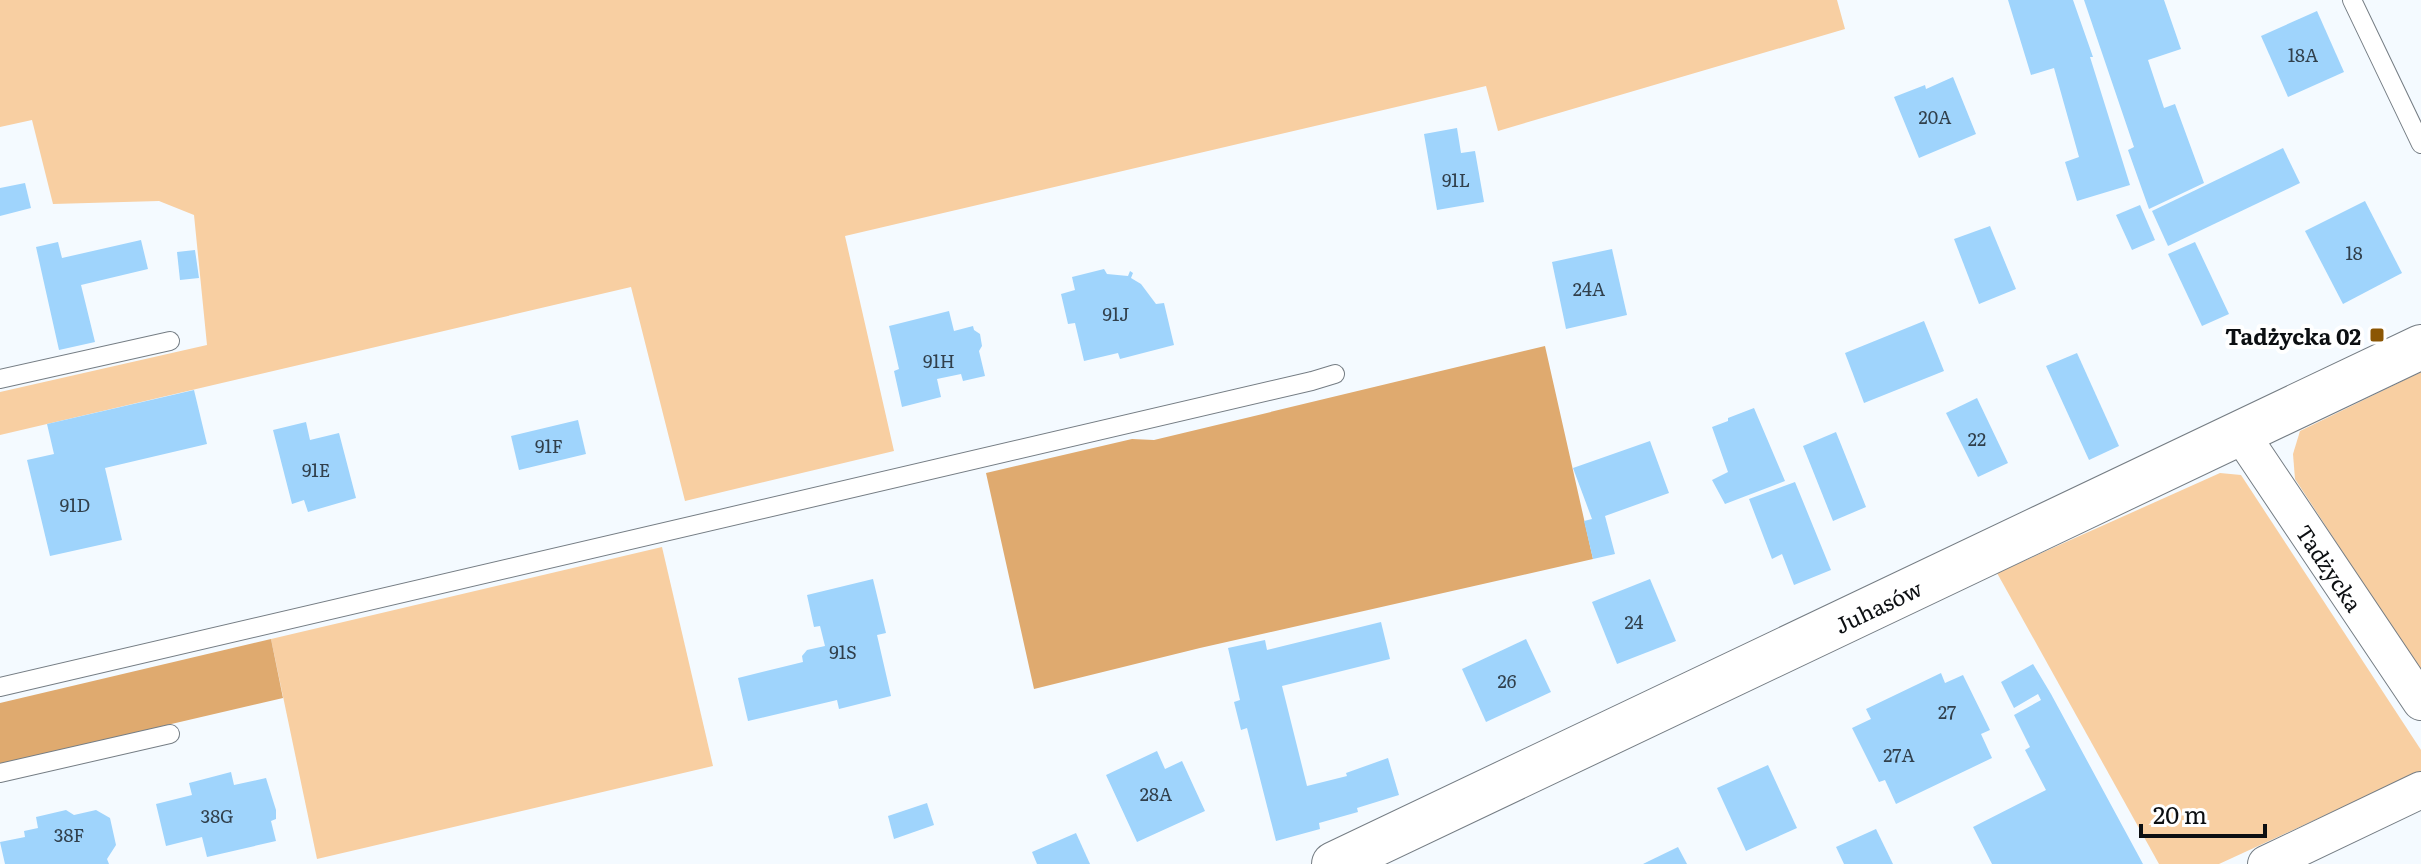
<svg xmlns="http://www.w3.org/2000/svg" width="2421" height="864" viewBox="0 0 2421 864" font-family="Literata,serif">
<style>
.green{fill:#f8cfa2}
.forest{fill:#dfaa6f}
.building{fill:#9fd4fc}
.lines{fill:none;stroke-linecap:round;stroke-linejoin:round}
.lane-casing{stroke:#757d84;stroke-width:20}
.street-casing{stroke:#757d84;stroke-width:38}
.secondary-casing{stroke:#757d84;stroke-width:46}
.lane{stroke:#fff;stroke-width:18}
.street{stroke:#fff;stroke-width:36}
.secondary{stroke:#fff;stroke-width:44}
.poi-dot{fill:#8b5604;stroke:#fff;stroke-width:3}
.labels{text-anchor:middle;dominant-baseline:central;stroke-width:8;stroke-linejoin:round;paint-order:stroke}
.number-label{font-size:18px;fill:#31404c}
.poi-label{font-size:22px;font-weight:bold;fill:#0c0f12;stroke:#fff;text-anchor:end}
.street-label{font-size:22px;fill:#0c0f12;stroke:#fff}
</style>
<rect width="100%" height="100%" fill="#f4faff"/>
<g class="green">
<polygon points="0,0 1837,0 1845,29 1498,131 1486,86 845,236 894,451 685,501 631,287 0,435 0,392 207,345 194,215 159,201 53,204 32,120 0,127"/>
<polygon points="2421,372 2421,672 2295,479 2293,454 2300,431"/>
<polygon points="2220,473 2241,475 2421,750 2421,771 2219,864 2159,864 1997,573"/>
<polygon points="662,547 713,766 317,859 271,639"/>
</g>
<g class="forest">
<polygon points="1545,346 1593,559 1200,648 1034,689 986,473 1132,439 1154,440"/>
<polygon points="271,639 283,698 0,764 0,703"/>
</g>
<g class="building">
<polygon points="2008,0 2073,0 2093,57 2090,57 2130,185 2077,201 2065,162 2079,157 2054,68 2031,75"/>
<polygon points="2084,0 2164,0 2181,49 2148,60 2164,108 2175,104 2204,183 2149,209 2128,150 2134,147"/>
<polygon points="2317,11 2344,72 2288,97 2261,36"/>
<polygon points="1953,77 1976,134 1919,158 1894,97 1925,85 1926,89"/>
<polygon points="1457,128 1461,153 1475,151 1484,202 1437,210 1424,134"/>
<polygon points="2283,148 2300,183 2168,246 2152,211"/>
<polygon points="25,183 31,208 0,216 0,188"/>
<polygon points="2365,201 2402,273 2343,304 2305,231"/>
<polygon points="2140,205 2155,240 2132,250 2116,215"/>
<polygon points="1990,226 2016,289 1979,304 1954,239"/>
<polygon points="141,240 148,269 81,285 95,342 59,350 36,247 58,242 62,258"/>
<polygon points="2195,242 2229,314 2202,326 2168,254"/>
<polygon points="1612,249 1627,315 1566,329 1552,262"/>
<polygon points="195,250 199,278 180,280 177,252"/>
<polygon points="1104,269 1107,274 1128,276 1130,271 1133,273 1131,278 1141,284 1156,304 1164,303 1174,345 1120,359 1118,353 1084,361 1075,323 1068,324 1061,294 1075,290 1072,277"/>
<polygon points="949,311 954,331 973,326 974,330 980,334 982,346 979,351 985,376 963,381 961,374 937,379 941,397 902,407 894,371 899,369 889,326"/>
<polygon points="1924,321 1944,371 1864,403 1845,353"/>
<polygon points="2077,353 2119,446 2089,460 2046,366"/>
<polygon points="194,390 207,444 105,468 122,540 50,556 27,460 54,454 47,424"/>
<polygon points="1977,398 2008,463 1978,477 1946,413"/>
<polygon points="1754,408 1785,481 1725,504 1712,480 1728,472 1712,427 1728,421 1728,418"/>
<polygon points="578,420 586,454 519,470 511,436"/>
<polygon points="306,422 310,440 339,433 356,498 308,512 304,500 292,504 273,430"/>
<polygon points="1836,432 1866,507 1833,521 1803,446"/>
<polygon points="1650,441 1669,493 1605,516 1615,554 1593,559 1584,521 1592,519 1573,468"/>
<polygon points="1795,482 1831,570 1794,585 1782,554 1772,559 1749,499"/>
<polygon points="873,579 886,633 877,635 891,696 839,709 837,700 748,721 738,678 803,662 802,656 807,650 825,646 820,626 814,627 807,595"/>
<polygon points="1650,579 1676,641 1617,664 1592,602"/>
<polygon points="1381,622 1390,659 1282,686 1307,786 1347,776 1346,773 1388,758 1399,795 1357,808 1358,812 1319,823 1320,829 1276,841 1247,728 1241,730 1234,702 1240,700 1228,648 1265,640 1267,650"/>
<polygon points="1526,639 1551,692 1486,722 1462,669"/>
<polygon points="2033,664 2051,694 2143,864 1992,864 1973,827 2046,790 2025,750 2030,747 2014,715 2041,700 2038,694 2014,708 2001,682"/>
<polygon points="1941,673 1945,683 1963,675 1990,730 1981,734 1992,758 1896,804 1885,780 1879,782 1852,728 1871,719 1866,709"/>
<polygon points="1157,751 1165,769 1182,761 1205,811 1137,842 1106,775"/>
<polygon points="1768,765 1797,828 1746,851 1717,788"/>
<polygon points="231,772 234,785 266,778 276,810 276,819 271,821 276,841 207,857 202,837 166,846 156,804 192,795 189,783"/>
<polygon points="927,803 934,825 894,839 888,816"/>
<polygon points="66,810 74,815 96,810 110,818 116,845 107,859 109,864 5,864 0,842 25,837 24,831 38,828 36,817"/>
<polygon points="1876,829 1893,864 1844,864 1836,847"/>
<polygon points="1076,833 1090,864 1037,864 1032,852"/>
<polygon points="1678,847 1687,864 1643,864 1649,861"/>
</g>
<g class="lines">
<g class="lane-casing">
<g id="lane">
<polyline points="2352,0 2421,144"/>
<polyline points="0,379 170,341"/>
<polyline points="0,687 1312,381 1335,374"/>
<polyline points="0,773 170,734"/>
</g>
</g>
<g class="street-casing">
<g id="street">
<path id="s1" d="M 2239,431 L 2421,702"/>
<polyline points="2266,864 2421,790"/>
</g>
</g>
<g class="secondary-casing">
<g id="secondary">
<path id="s2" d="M 1334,864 L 2421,347"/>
</g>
</g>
<use href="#lane" class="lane"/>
<use href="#street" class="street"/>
<use href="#secondary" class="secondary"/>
</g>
<rect class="poi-dot" x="2369" y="327" width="16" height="16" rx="4"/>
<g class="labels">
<g class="number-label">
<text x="2303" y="54">18A</text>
<text x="1935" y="116">20A</text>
<text x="1456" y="179">91L</text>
<text x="2354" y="252">18</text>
<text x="1589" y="288">24A</text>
<text x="1116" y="313">91J</text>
<text x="939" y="360">91H</text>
<text x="1977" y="438">22</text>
<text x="549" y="445">91F</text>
<text x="316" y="469">91E</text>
<text x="75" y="504">91D</text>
<text x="1634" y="621">24</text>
<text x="843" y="651">91S</text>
<text x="1507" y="680">26</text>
<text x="1947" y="711">27</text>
<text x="1899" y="754">27A</text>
<text x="1156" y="793">28A</text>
<text x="217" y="815">38G</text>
<text x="69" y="834">38F</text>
</g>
<g class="poi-label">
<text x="2361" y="335">Tadżycka 02</text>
</g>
<g class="street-label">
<text stroke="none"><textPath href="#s1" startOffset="164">Tadżycka</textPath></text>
<text stroke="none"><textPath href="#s2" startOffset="602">Juhasów</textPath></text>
</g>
</g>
<path d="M2141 824v12h124v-12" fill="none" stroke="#0c0f12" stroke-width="4"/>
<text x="2153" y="824" font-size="24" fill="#0c0f12" stroke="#ffffff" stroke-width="6" paint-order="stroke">20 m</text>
</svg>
